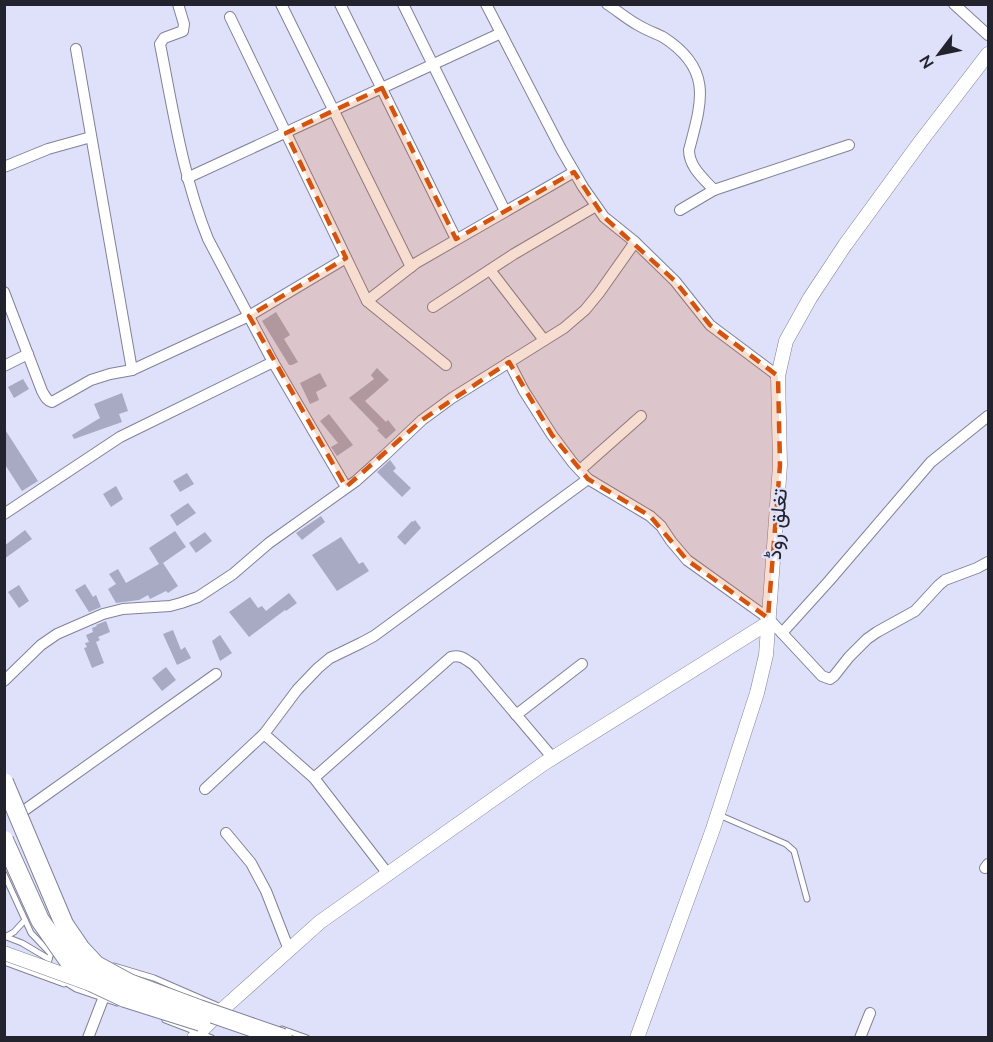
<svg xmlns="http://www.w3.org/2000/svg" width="993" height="1042" viewBox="0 0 993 1042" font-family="Mulish,Vazirmatn,sans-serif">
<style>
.building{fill:#a8a9c2}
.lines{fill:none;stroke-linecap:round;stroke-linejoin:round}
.service-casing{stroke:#808199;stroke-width:7}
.minor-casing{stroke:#808199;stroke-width:12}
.tertiary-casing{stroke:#808199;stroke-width:15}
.service{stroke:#fff;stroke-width:5}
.minor{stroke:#fff;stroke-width:10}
.tertiary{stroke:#fff;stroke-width:14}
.tertiary-bridge-casing{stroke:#808199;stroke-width:15;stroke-linecap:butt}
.primary-bridge-casing{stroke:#808199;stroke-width:20;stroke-linecap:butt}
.tertiary-bridge{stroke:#fff;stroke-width:14}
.primary-bridge{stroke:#fff;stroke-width:18}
.marked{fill:#d4540f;fill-opacity:0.2;stroke:#d4540f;stroke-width:4.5;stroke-dasharray:12 8;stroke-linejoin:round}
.labels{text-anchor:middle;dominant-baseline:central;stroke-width:4.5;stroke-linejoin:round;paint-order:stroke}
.street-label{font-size:21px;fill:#22232c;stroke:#dfe1fb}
</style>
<rect width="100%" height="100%" fill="#dfe1fb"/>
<g class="building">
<polygon points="276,312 290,335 284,339 298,362 292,365 289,365 262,321"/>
<polygon points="377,368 389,380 365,401 386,422 388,420 396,430 386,439 377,430 379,429 349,398 374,379 371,375"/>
<polygon points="320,373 327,386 316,392 319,400 310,404 300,383"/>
<polygon points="23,379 29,389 14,398 8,387"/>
<polygon points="122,393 128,411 119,414 122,422 74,439 72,435 100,418 94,404"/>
<polygon points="329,414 353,445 337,456 331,447 338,443 320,421"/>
<polygon points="4,428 38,481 22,491 4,463"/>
<polygon points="390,460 396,468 393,471 411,488 402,497 377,472"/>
<polygon points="187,473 194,484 180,492 173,481"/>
<polygon points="116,486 123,499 111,507 103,494"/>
<polygon points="188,503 196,513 177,526 170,515"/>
<polygon points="321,516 325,522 302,540 296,533"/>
<polygon points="415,520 421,528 405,545 397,537 412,521 413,522"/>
<polygon points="25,530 32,539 4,559 4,546"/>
<polygon points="175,531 186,547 163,563 178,586 168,593 166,591 150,599 148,595 139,600 116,603 108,589 116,584 109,574 118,569 126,583 159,564 149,548"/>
<polygon points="205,532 212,541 196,553 189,543"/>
<polygon points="341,537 359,564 363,562 369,571 337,591 312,555"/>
<polygon points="85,584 93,597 96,595 101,607 89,612 75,590"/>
<polygon points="19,585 29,601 19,608 8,592"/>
<polygon points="289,593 297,603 286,611 285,610 249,637 229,612 250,597 258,608 262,606 266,611"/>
<polygon points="106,621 110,632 98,637 100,640 96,642 104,663 92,668 84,648 87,647 85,643 89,642 86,635 93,632 92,628 97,626 96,625"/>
<polygon points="173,630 181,650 185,647 191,658 177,665 163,634"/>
<polygon points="220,635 232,653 220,661 212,641"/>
<polygon points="166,667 176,680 162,691 152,678"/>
</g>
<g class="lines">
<g class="service-casing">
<g id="service">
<polyline points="719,815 786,844 794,851 807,899"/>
<polyline points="4,874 31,933 51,954"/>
<polyline points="4,936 22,943 49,959"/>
<polyline points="5,937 14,932 25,920"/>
<polyline points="4,962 64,984"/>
<polyline points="114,966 154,978 223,1008"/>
<path d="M 49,967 C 47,959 50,954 55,949"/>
<polyline points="60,979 76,989 117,1003"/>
<polyline points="165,1020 212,1038"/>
<polyline points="282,1029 307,1038"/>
</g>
</g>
<g class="minor-casing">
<g id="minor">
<path d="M 178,4 L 184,24 L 183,31 L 164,38 L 160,44 C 173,110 183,177 208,239 L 273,362 L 346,487"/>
<polyline points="281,4 411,267"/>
<polyline points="340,4 456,239"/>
<polyline points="403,4 505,211"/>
<polyline points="486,4 561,149 583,187 604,217 635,242 675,281 710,325 778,376"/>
<path d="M 607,4 C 618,11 627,19 638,25 C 646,30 655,33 663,37 C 713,69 702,101 689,150 C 689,167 704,179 714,190"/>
<polyline points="954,4 988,35"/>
<polyline points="230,17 367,301 446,365"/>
<polyline points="76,49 132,370"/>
<polyline points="4,167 48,149 91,137"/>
<polyline points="187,178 501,33"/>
<polyline points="680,210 714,190 849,145"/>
<polyline points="490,270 544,340"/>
<path d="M 4,292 L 42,391 C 45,396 46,400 52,402 L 91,380 L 110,374 L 132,370 L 249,316 L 346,258"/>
<polyline points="367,301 416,263 574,172"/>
<polyline points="433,307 514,254 596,206"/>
<polyline points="509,362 524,391 552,435 573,463 588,479 650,516 661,526 671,541 687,560 768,618 822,676 830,679 834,676 849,657 867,639 877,632 915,611 939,585 945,580 977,568 988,562"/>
<polyline points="4,366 28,354"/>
<polyline points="580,470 641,416"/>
<polyline points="4,514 120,437 273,362"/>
<polyline points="782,633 829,581 931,462 988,416"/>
<polyline points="4,681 41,645 57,634 103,614 123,609 170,606 181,603 198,597 233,574 269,543 356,481 385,455 422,420 452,398 564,328 585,310 599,293 635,242"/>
<polyline points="516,715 582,664"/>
<polyline points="264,734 314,778 388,874"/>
<path d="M 314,778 L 451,657 C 461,654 466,660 474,665 L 552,757"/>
<polyline points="205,789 264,734 297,690 318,668 330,658 361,643 374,636 588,479"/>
<polyline points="22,812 216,674"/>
<polyline points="226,833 251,863 266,891 289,950"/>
<polyline points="985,868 988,864"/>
<polyline points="88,1038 103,999"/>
<polyline points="860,1038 870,1013"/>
</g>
</g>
<g class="tertiary-casing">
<g id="tertiary">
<polyline points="194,1038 224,1008 320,922 543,764 768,623"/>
<polyline points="637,1038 713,829 757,693 766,655 780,465 778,376 786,341 810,298 845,245 921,141 988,54"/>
</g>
</g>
<use href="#service" class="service"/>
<use href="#minor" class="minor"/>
<use href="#tertiary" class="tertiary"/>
<g class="tertiary-bridge-casing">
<polyline id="tertiary-bridge" points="4,953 90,984"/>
</g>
<g class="primary-bridge-casing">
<g id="primary-bridge">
<polyline points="4,782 64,924 81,949 96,965 129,983 199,1009 283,1038"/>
<polyline points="4,840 40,920 68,960 91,982 125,998 201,1022"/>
</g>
</g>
<use href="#tertiary-bridge" class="tertiary-bridge"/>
<use href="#primary-bridge" class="primary-bridge"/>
</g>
<path class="marked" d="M 382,88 L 456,239 L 574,172 L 604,217 L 675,281 L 710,325 L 778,376 L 780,465 L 768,618 L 687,560 L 650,516 L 588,479 L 552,435 L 509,362 L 422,420 L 346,487 L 249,316 L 346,258 L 286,133 Z"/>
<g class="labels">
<g class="street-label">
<text transform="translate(776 524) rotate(-85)">تغلق روڈ</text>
</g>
</g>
<rect width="993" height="1042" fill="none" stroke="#22232c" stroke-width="12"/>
<g transform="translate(939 54) rotate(238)" stroke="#dfe1fb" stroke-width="4.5" paint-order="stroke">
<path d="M0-4.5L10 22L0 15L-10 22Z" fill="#22232c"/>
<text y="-9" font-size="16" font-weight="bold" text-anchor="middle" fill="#22232c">N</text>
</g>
</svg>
